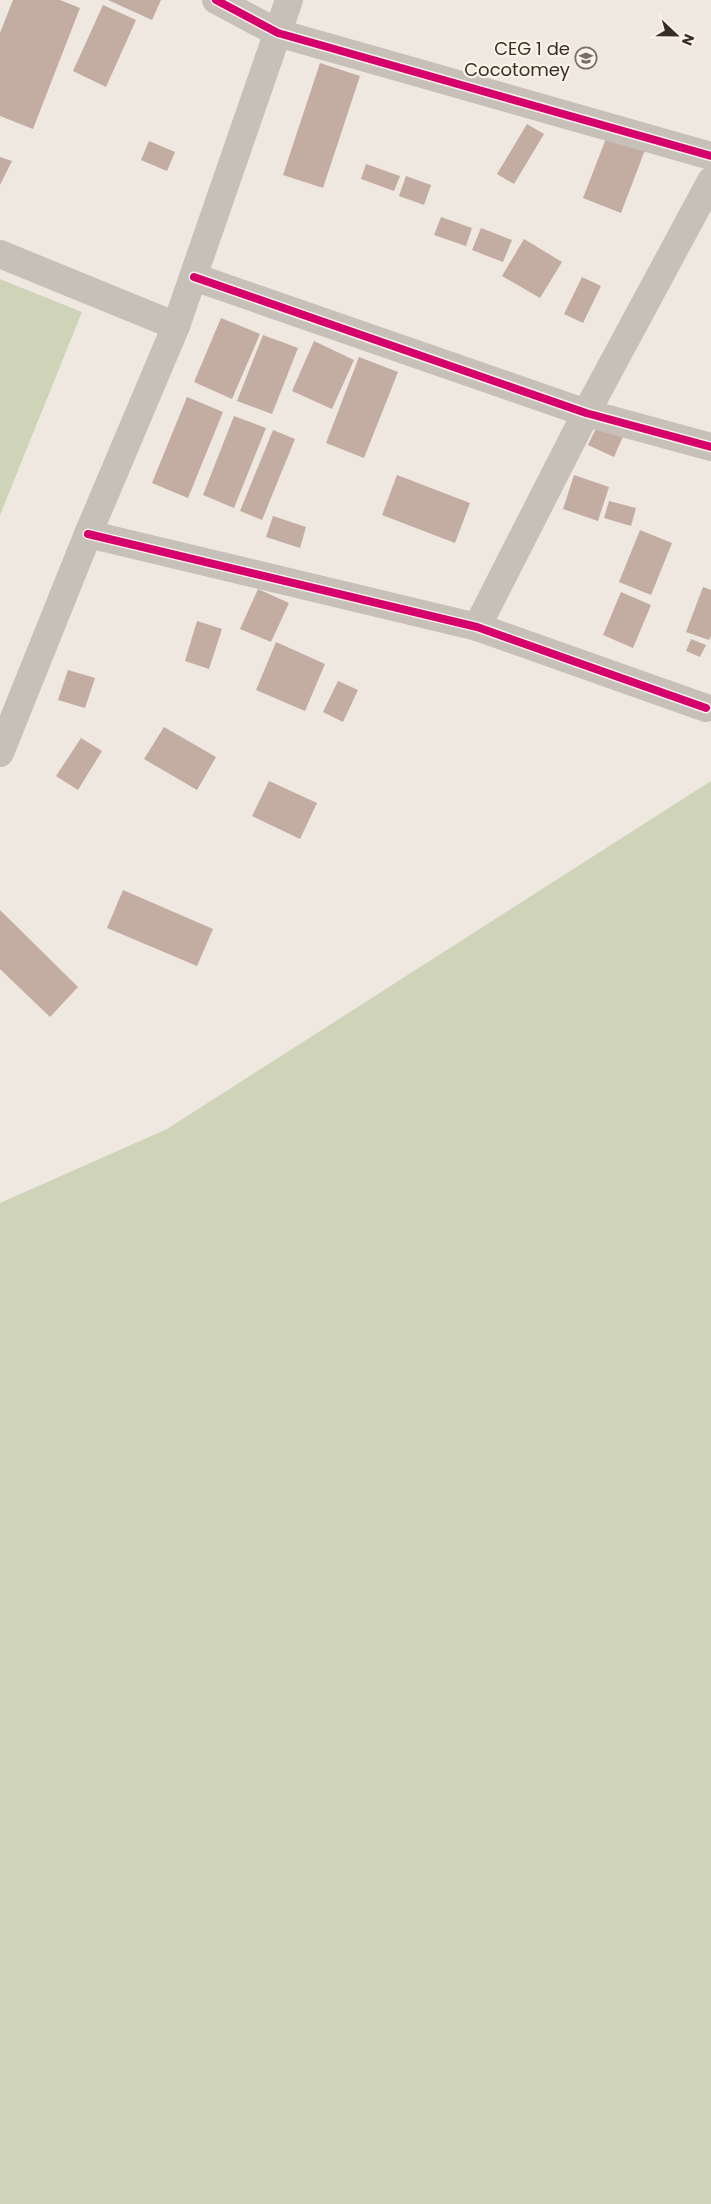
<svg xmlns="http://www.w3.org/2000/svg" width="711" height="2204" viewBox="0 0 711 2204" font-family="Poppins,sans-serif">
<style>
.green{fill:#cfd4b9}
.building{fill:#c3aca1}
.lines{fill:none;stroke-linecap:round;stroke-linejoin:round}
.minor{stroke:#c7c0b9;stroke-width:28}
.cycleway-casing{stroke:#fbf2e8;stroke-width:11}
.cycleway{stroke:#d6006c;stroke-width:8}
.labels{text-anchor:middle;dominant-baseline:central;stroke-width:4.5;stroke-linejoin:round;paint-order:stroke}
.poi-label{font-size:18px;fill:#382d27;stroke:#fbf2e8;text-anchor:end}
</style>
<rect width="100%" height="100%" fill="#eee8e1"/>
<g class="green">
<polygon points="0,279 82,312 0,515"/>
<polygon points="711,781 711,2204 0,2204 0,1203 167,1129"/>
</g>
<g class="building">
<polygon points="13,0 60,0 80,8 33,129 0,116 0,33"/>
<polygon points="108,0 161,0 152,20"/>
<polygon points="103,5 136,20 106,87 73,71"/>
<polygon points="320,63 360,76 323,188 283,175"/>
<polygon points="527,124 544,134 514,184 497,174"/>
<polygon points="607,136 645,150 621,213 583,198"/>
<polygon points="149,141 175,152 167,171 141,160"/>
<polygon points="0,157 12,161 0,185"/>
<polygon points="366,164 400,176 394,191 361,179"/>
<polygon points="406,176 431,185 424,205 399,196"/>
<polygon points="441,217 472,228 466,246 434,235"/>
<polygon points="481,228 512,240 503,262 472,250"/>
<polygon points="524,239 562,262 540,298 502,276"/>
<polygon points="582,277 601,286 583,323 564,314"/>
<polygon points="221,318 260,334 232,399 194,382"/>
<polygon points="263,335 298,348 272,414 237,401"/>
<polygon points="314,341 354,360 332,409 292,391"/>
<polygon points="359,357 398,372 364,458 326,443"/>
<polygon points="187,397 223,412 188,498 152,483"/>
<polygon points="234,416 266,428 234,508 203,495"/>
<polygon points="600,420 625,432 614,457 588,445"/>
<polygon points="273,430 295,439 262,520 240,511"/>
<polygon points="397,475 470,503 455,543 382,515"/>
<polygon points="574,475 609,487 598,521 563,509"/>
<polygon points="609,501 636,508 631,526 604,518"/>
<polygon points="273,516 306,527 300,548 266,537"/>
<polygon points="640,530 672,543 651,595 619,582"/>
<polygon points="703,587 711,590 711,636 709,640 686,632"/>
<polygon points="258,589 289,603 271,642 240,629"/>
<polygon points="621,592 651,605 633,648 603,635"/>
<polygon points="197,621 222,629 209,669 185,661"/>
<polygon points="691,639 706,645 700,657 686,651"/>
<polygon points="276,642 325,664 305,711 256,690"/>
<polygon points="68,670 95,678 85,708 58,700"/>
<polygon points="338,681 358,690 343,722 323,712"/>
<polygon points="164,727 216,757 197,790 144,759"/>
<polygon points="81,738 102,751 78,790 56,776"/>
<polygon points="269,781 317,803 300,839 252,816"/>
<polygon points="123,890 213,929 197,966 107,928"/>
<polygon points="0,910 78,987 50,1017 0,969"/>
</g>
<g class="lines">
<g class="minor">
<polyline points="216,0 278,33 711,156"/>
<polyline points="0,254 176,326 289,0"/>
<polyline points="194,277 586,413 711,447"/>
<polyline points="88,534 477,627 706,708"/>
<polyline points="477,627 586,413 711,181"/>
<polyline points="0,753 88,534 176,326"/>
</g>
<g class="cycleway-casing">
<g id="cycleway">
<polyline points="216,0 278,33 711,156"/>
<polyline points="194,277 586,413 711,447"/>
<polyline points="88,534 477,627 706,708"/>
</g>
</g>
<use href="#cycleway" class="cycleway"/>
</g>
<defs>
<g id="school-ring" transform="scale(1.125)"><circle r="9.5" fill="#fbf2e8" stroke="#786e68" stroke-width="1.5"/><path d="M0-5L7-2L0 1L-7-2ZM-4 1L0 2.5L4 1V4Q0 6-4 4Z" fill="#786e68"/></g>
</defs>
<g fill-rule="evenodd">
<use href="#school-ring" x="586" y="58"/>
</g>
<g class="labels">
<g class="poi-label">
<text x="570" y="48">CEG 1 de<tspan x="570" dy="21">Cocotomey</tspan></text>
</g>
</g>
<g transform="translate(676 35) rotate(112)" stroke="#fbf2e8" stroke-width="4" paint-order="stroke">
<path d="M0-4L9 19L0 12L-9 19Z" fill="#382d27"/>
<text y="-8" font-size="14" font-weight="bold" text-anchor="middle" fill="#382d27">N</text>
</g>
</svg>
